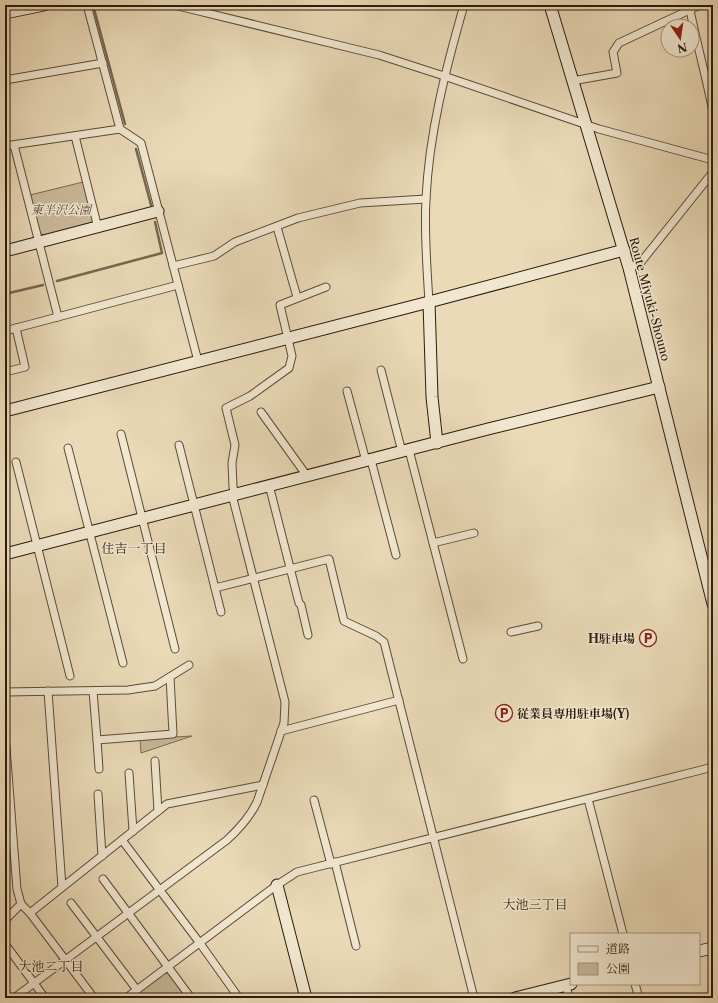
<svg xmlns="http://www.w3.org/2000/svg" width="718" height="1003" viewBox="0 0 718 1003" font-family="'Libre Caslon Text','Noto Serif JP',serif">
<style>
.green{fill:#cab99a;stroke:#7c6a53}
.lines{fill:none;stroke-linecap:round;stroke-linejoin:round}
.stream{stroke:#786650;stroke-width:2.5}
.street-casing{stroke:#5c4a37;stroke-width:9}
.secondary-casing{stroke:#2d1a0c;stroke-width:13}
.street{stroke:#f1e7d0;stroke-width:7}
.secondary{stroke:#f1e7d0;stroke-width:11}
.labels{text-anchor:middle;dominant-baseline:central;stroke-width:3;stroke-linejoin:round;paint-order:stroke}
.park-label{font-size:12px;font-style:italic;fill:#5c4a37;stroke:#f1e7d0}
.street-label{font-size:12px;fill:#2d1a0c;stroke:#f1e7d0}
.poi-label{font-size:12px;font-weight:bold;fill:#2d1a0c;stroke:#f1e7d0;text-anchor:end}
.neighbourhood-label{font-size:13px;fill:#2d1a0c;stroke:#f1e7d0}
</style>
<rect width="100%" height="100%" fill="#eadab7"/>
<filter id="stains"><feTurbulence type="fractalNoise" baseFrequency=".005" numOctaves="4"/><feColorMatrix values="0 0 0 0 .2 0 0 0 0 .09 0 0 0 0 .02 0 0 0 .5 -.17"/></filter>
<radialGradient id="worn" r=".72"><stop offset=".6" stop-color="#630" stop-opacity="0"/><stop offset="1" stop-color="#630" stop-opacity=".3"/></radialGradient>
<g class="green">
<polygon points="83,182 93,221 90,225 45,236 40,233 30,195"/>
<polygon points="192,736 141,753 140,739"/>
<polygon points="165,973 169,974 188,998 132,998"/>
</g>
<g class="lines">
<g class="stream">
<polyline points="93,5 125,124"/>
<polyline points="136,149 151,205"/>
<polyline points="57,281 162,253 155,222"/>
<polyline points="5,294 43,285"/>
</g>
<g class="street-casing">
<g id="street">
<polyline points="87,5 120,129 141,143 198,361"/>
<polyline points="174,5 379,55 444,76 599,129 713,160"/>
<path d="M 689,5 C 696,41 706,76 713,112"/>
<polyline points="5,80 103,63"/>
<polyline points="572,81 617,73 613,52 619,43 700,5"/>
<polyline points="75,136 98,228"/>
<polyline points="14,145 58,317"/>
<polyline points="5,146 120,129"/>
<polyline points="277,227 297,297"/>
<polyline points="173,266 214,256 235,242 298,218 360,203 426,199"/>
<polyline points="629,268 641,262 713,172"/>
<path d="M 429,302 C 427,268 424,233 426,199 C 429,133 446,68 464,5"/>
<polyline points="5,331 178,285"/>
<polyline points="381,370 402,452"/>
<polyline points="5,372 25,367 16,328"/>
<polyline points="347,391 366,461"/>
<polyline points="261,412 307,476"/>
<polyline points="121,434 175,649"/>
<polyline points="179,445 221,612"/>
<polyline points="68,448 123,663"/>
<polyline points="409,450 463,659"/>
<polyline points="371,460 396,555"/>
<polyline points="16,462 70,676"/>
<polyline points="269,485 299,603 301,605 308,635"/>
<polyline points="235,494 233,487 232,463 235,445 226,408 250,396 289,368 292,356 280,305 326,287"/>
<polyline points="433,543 474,533"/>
<polyline points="215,588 329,559 344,621 376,636 384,642 474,998"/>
<polyline points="511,632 538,626"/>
<polyline points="48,691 62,887"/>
<polyline points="93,691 97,740 173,734 170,677"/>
<polyline points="5,692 128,690 155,686 189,665"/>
<polyline points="281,731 399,700"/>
<polyline points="5,735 17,889 21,904 30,913 167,804 263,785"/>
<polyline points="97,740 99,769"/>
<polyline points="155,761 158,811"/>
<polyline points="129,773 133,831"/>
<polyline points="98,794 102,856"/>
<polyline points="588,799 623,934"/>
<polyline points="314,800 331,864"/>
<polyline points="122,840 199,942 239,998"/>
<polyline points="335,862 356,946"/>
<polyline points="103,879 191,998"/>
<polyline points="71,903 137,990"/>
<polyline points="30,913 94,998"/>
<polyline points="5,920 21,904"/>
<polyline points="8,948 45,998"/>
<polyline points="635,984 639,998"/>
<polyline points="566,985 569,998"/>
<path d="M 14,998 L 227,840 C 239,829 250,817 257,802 L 284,723 L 285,702 L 232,495"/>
<polyline points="126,998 277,885 297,872 713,767"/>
</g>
</g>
<g class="secondary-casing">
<g id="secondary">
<polyline points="550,5 629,268 713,604"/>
<polyline points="5,13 44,5"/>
<polyline points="5,251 158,211"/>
<polyline points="429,302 432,397 437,443"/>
<polyline points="5,411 429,302 624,250"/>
<polyline points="5,554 488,429 659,387"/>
<polyline points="277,885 306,998"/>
<polyline points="699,951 713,948"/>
<polyline points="515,998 571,984"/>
</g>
</g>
<use href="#street" class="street"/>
<use href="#secondary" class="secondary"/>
</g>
<defs>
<g id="parking-ring" transform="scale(0.9)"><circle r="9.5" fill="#f1e7d0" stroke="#8f2418" stroke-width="1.5"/><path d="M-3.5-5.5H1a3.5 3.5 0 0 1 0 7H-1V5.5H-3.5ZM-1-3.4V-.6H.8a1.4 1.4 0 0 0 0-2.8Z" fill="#8f2418"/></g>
</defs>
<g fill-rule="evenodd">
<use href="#parking-ring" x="648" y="638"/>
<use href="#parking-ring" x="504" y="713"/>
</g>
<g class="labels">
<g class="park-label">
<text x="61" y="209">東半沢公園</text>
</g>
<g class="street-label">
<text transform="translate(650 299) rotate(75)">Route Miyuki-Shouno</text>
</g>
<g class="poi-label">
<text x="635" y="638">H駐車場</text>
<text x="517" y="713" text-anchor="start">従業員専用駐車場(Y)</text>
</g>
<g class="neighbourhood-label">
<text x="134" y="548">住吉一丁目</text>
<text x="535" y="904">大池三丁目</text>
<text x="51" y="966">大池二丁目</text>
</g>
</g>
<rect width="718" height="1003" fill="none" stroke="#eadab7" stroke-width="20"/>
<rect x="6" y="6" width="706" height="991" fill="none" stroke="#2d1a0c" stroke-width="2"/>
<rect x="10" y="10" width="698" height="983" fill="none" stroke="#2d1a0c"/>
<rect x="570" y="933" width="130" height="52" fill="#f1e7d0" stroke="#a39582"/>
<rect x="578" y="946" width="20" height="6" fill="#f1e7d0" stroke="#a39582"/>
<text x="606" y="953" font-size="12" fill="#2d1a0c">道路</text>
<rect x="578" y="963" width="20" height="12" fill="#cab99a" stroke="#a39582"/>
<text x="606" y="973" font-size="12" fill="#2d1a0c">公園</text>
<g transform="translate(680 38) rotate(167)"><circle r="19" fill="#f1e7d0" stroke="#a39582"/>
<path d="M0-3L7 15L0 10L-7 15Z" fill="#8f2418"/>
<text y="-6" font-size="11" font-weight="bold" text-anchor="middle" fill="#2d1a0c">N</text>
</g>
<rect width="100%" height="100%" filter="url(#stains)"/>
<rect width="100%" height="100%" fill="url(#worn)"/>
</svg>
